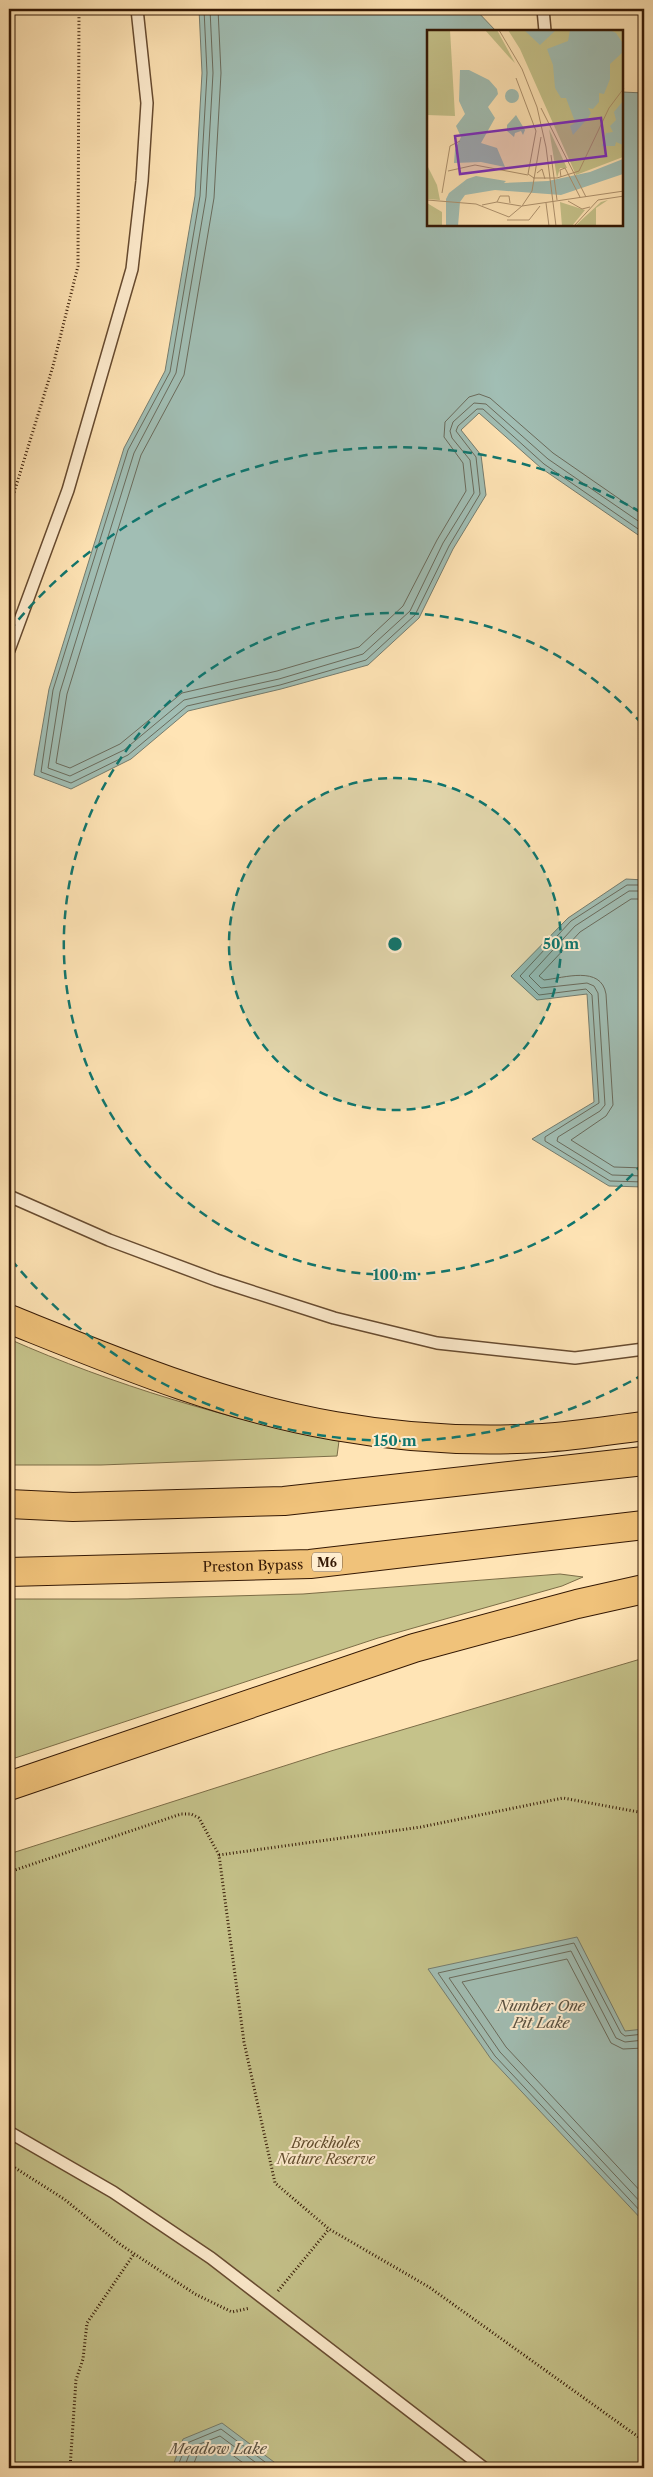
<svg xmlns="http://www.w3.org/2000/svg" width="653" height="2477" viewBox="0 0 653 2477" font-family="'Libre Caslon Text',serif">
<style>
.green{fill:#c5c28a;stroke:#7c6d47}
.water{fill:#a1beb4;stroke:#757c6e}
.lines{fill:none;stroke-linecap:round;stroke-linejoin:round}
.shore{stroke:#6a6b5c;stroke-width:1}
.lane-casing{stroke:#674b30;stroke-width:14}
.highway-casing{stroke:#341804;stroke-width:30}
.path{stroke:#341804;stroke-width:3;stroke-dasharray:1 2.5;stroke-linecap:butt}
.lane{stroke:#ffedcf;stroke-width:11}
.highway{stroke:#f0c27a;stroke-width:28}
.ring{fill:none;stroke:#0f766e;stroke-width:2.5;stroke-dasharray:9 6}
.labels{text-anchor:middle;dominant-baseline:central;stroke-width:4;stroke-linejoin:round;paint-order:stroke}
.shield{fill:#ffedcf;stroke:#715841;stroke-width:1}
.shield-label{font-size:12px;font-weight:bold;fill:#341804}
.street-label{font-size:14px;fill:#341804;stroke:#ffedcf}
.park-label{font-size:14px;font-style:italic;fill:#604b2c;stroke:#ffedcf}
.water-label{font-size:15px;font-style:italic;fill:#5a5242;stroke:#ffedcf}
.inset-road{fill:none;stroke:#ae926e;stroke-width:1}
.view{fill:#7b2cbf;fill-opacity:0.15;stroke:#7b2cbf;stroke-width:2.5}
.inset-edge{fill:none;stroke:#341804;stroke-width:2.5}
.centre{fill:#0f766e;stroke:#ffedcf;stroke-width:2.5}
.ring-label{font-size:15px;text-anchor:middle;font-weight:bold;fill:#0f766e;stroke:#ffedcf;stroke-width:4;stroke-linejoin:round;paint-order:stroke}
</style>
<rect width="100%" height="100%" fill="#ffe4b5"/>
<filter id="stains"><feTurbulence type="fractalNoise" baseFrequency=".004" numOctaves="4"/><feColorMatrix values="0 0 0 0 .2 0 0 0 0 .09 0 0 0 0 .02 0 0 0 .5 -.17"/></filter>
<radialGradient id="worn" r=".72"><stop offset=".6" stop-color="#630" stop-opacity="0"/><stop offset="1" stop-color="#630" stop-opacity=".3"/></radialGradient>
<g class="green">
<path d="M 9,1339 C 113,1385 227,1419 339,1441 L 337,1456 L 101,1465 L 9,1465 Z"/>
<polygon points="560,1574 583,1577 562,1586 378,1638 9,1760 9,1599 127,1599 303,1594"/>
<polygon points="644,1658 644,2468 9,2468 9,1854 331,1751"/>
</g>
<g class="water">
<polygon points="199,9 475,9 496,31 428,31 428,225 622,225 622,92 644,93 644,539 541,468 479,413 461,430 481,455 486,495 453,549 419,618 368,665 281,689 188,711 131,759 71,789 34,775 49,689 124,448 165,371 195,196 202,73"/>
<polygon points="626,879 644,880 644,1187 609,1186 532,1139 594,1102 587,994 537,1000 511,976 568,918"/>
<polygon points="577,1937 625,2031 644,2029 644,2222 491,2059 428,1969"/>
<polygon points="222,2423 282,2468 172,2468 183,2439"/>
</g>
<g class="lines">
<g class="shore">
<polyline points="204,9 207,73 200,196 170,372 128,450 53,690 41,772 71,783 128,755 187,706 280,685 366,660 415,615 449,546 480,494 476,457 456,431 458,426 477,409 483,409 544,464 644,533"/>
<polyline points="210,9 213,73 206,197 176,373 134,453 60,692 48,768 70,776 124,750 184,700 279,679 363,654 410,611 443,543 474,493 470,460 452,438 450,431 453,422 474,403 486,404 548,459 644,525"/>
<polyline points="218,9 221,73 214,198 184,375 141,455 67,694 56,763 70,768 120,744 182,693 277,671 359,647 403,606 437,540 466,491 463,463 444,437 445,422 469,397 479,394 490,398 553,453 644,516"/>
<polyline points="644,885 627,885 571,921 520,976 539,995 586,989 592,995 599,1103 545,1137 545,1141 610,1181 644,1182"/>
<polyline points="644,891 629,891 575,926 529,976 541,988 587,983 594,986 598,993 605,1105 600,1111 558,1137 557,1141 612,1175 644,1176"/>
<path d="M 644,899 L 631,899 L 580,932 L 539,976 L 544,980 C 564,978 601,965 606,994 L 613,1105 L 606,1116 L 571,1140 L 614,1167 L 644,1168"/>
<polyline points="644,2034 625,2036 621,2033 574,1943 438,1973 495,2056 644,2215"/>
<polyline points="644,2040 625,2042 616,2038 571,1951 449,1978 500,2052 644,2206"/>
<polyline points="644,2048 623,2049 611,2043 567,1959 462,1982 506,2047 644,2195"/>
<polyline points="177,2468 187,2443 221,2429 273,2468"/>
<polyline points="184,2468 192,2447 220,2436 263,2468"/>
<polyline points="192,2468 198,2453 219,2445 250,2468"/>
</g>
<g class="lane-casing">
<g id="lane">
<polyline points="543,9 545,31"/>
<polyline points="9,650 68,490 132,269 142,181 147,103 137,9"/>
<polyline points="9,1196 109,1240 216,1280 334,1318 437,1343 575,1358 644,1349"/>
<polyline points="9,2132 113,2192 211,2258 484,2468"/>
</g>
</g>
<g class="highway-casing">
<g id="highway">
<path d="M 9,1319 C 114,1361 223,1407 335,1426 C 403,1438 474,1442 543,1438 C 577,1436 611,1430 644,1426"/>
<polyline points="9,1504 73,1507 284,1501 644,1461"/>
<path id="s1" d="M 9,1572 L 310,1564 L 644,1525"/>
<polyline points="9,1786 414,1648 577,1604 644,1589"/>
</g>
</g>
<g class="path">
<polyline points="9,509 53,366 78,266 79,9"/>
<polyline points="219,1855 421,1827 563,1798 644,1813"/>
<polyline points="9,1872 181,1814 191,1814 199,1818 219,1855 244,2042 275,2183 329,2229 429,2287 644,2441"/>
<polyline points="9,2164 64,2199 121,2245 195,2294 232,2312 250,2308"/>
<polyline points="278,2291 329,2229"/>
<polyline points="70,2468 76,2380 83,2359 87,2323 134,2254"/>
</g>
<use href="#lane" class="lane"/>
<use href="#highway" class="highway"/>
</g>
<circle cx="395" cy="944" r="166" fill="#0f766e" fill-opacity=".12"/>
<g class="ring">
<circle cx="395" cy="944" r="166"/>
<path d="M643 1163A331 331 0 1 1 643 725"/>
<path d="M644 1374A497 497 0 0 1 9 1257M9 631A497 497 0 0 1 644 514"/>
</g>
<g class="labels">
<rect class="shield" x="312" y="1552.5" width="30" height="19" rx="4"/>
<g class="shield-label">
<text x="327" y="1562">M6</text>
</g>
<g class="street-label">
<text stroke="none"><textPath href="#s1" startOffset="244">Preston Bypass</textPath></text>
</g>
<g class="park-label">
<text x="326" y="2143">Brockholes<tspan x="326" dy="16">Nature Reserve</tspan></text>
</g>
<g class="water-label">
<text x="541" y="2005">Number One<tspan x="541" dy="17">Pit Lake</tspan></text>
<text x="218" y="2448">Meadow Lake</text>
</g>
</g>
<g transform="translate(427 30)">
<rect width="196" height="196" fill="#ffe4b5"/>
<path d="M 1,0 L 23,0 L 28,86 L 0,85 ZM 58,0 L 70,0 L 88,33 L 82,27 ZM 81,0 L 196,0 L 196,127 L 149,145 L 93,19 ZM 122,99 L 140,138 L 133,138 L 130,148 ZM 0,135 L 10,155 L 13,170 L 0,169 ZM 181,170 L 169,178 L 169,196 L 148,196 L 174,172 ZM 133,172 L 158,180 L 145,196 L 135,196 ZM 0,173 L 15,182 L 15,196 L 0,196 Z" fill="#c5c28a"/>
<path d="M 97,0 L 129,0 L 113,15 ZM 143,0 L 183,0 L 189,3 L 197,15 L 196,22 L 183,34 L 183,49 L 177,64 L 172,63 L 172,72 L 166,79 L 161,78 L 164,83 L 161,88 L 146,105 L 143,96 L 148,93 L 147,89 L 139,68 L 134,68 L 128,58 L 126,35 L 120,19 L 141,11 ZM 33,40 L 42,40 L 62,50 L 70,59 L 71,64 L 61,77 L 68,88 L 54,113 L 70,118 L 78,137 L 54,132 L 27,133 L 28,120 L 34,107 L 29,96 L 38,84 L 32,71 ZM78 66a7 7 0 1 1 14 0a7 7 0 1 1-14 0ZM 196,71 L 196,115 L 189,112 L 188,116 L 175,116 L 179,103 L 186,102 L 183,96 L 189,90 L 187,82 ZM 89,85 L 98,100 L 96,105 L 94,101 L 88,103 L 87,107 L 80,101 L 80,95 ZM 196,129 L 196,144 L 134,165 L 68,160 L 38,165 L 33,172 L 31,196 L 19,196 L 19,169 L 22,163 L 40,149 L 49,146 L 79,151 L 77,153 L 121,151 L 163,142 Z" fill="#a1beb4"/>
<path class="inset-road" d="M 72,0 L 95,39 L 110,77 L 119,117 L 129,196M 89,48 L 109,101 L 101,144 L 107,148M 114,78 L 159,167M 124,125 L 130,170M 21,141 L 48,135 L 101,145M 110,143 L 115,139 L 118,149M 134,147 L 133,140 L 138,138 L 153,167M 106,148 L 130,148 L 152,141 L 182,78 L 197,58M 15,163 L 23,116 L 33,111M 0,170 L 49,174 L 82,187 L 95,176 L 197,161M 141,171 L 155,179 L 163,177M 70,172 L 73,166 L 82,166 L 83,173M 119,173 L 122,196M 55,175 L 70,172 L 94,176M 95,176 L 105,161 L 114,107M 80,190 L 102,190 L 113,176M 147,196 L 171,170 L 197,166"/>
<path class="view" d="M 174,88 L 179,126 L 33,144 L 28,106 Z"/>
<rect width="196" height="196" class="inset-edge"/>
</g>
<circle cx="395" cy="944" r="8" class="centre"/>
<g class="ring-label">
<text x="561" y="949">50 m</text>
<text x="395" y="1280">100 m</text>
<text x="395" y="1446">150 m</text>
</g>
<rect width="653" height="2477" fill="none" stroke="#ffe4b5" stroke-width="30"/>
<rect x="10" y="10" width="633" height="2457" fill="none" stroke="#341804" stroke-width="2.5"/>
<rect x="15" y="15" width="623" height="2447" fill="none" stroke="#341804"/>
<rect width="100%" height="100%" filter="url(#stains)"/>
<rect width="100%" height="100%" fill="url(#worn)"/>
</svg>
